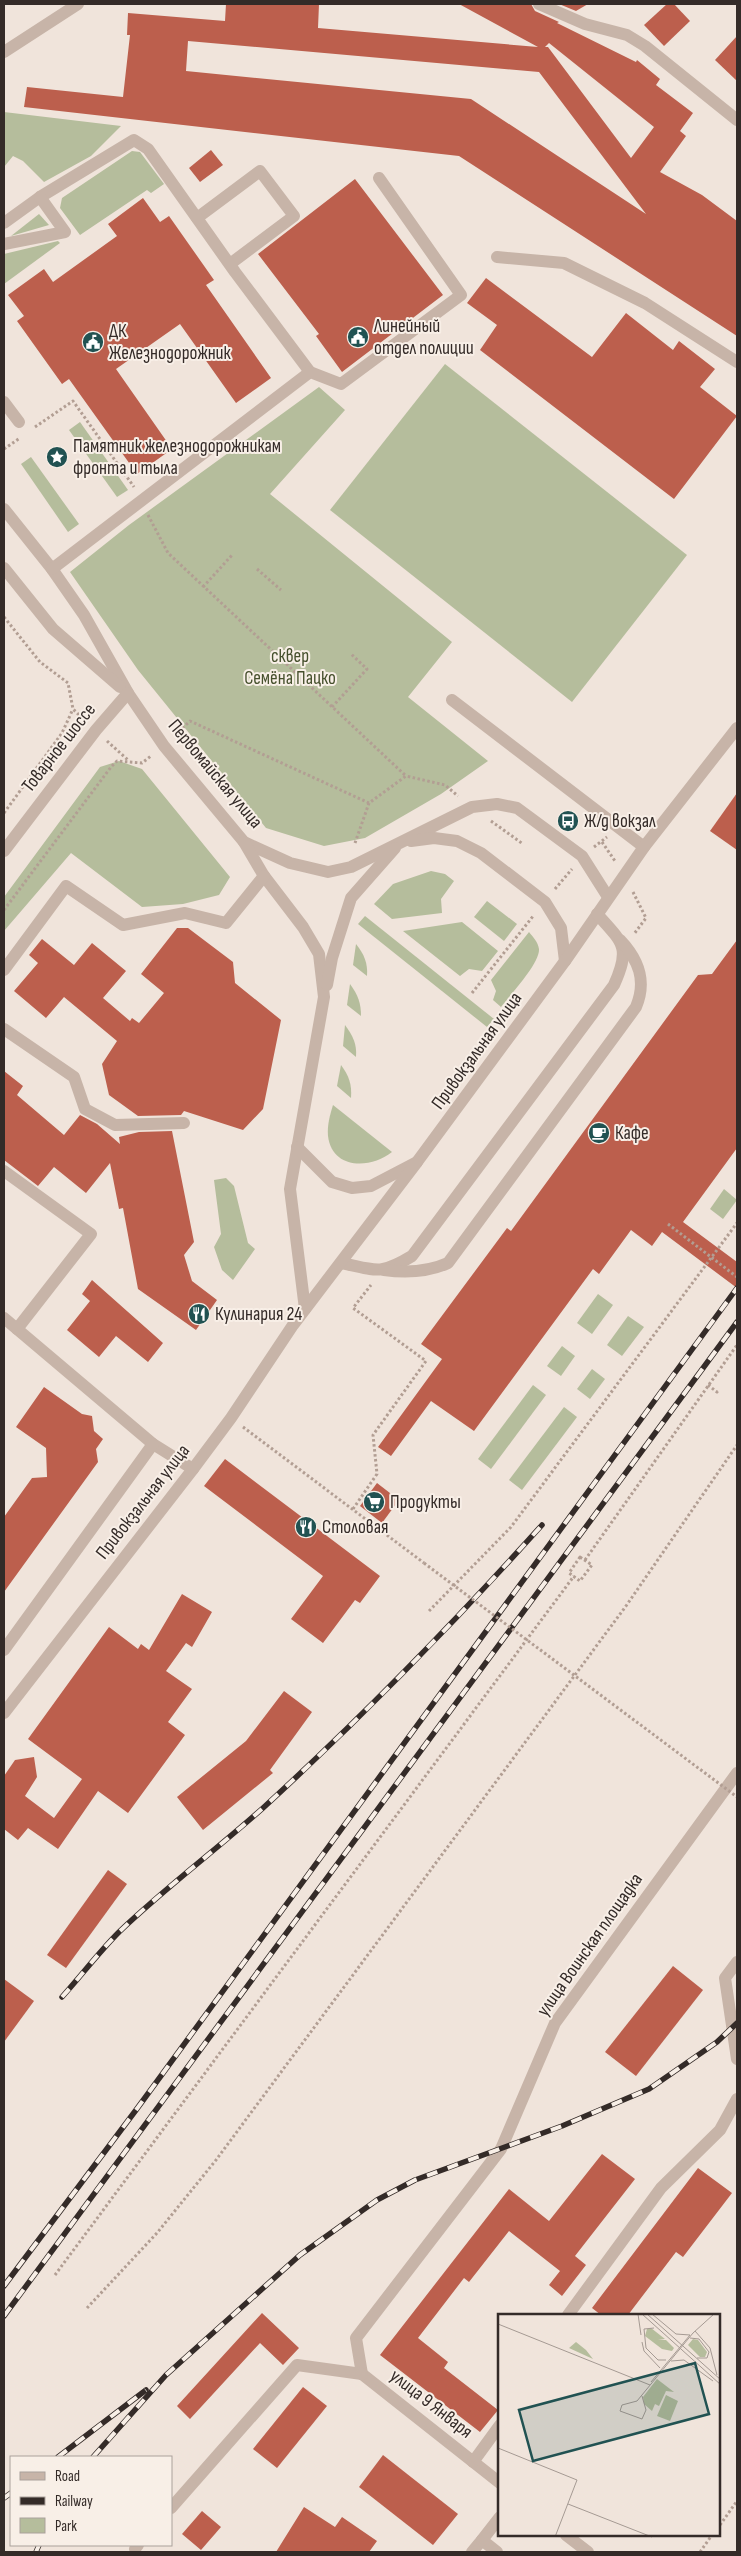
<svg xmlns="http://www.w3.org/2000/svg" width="741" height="2556" viewBox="0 0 741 2556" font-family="'Sofia Sans Condensed',sans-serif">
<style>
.green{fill:#b5bd9c}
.building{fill:#bc5f4d;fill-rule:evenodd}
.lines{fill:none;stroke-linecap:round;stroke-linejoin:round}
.path{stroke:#b29e93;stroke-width:3;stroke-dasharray:2.5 2.5;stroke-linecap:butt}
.minor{stroke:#c7b4a8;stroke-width:12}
.rail-casing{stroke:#342b28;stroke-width:5.5}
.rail{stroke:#f8efe7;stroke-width:4;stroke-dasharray:11;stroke-linecap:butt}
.path-bridge{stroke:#b29e93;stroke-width:3;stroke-dasharray:2.5 2.5;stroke-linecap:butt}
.labels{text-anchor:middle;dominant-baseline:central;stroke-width:4;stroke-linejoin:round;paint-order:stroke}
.poi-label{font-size:19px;fill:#342b28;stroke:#f8efe7;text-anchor:start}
.park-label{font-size:19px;fill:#46502d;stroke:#f8efe7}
.street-label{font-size:19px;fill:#342b28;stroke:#f8efe7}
.inset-road{fill:none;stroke:#a59a93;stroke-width:1}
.view{fill:#215252;fill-opacity:0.15;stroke:#215252;stroke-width:2.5}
.inset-edge{fill:none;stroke:#342b28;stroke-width:2.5}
</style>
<rect width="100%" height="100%" fill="#f0e4db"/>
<g class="green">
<polygon points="4,112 121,126 91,156 44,182 23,161 13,156 4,167"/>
<polygon points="132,151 140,152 164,184 151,193 147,190 80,235 60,208 62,198"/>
<polygon points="39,214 49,225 11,236"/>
<polygon points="58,241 60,243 4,284 4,254"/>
<polygon points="445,364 687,555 572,702 330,510"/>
<polygon points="319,387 345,410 270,494 452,642 408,697 488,761 441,794 365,838 324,846 266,828 138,670 70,572 129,525"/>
<polygon points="80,422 128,490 117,497 69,430"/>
<polygon points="31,457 79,524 68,532 21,464"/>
<polygon points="119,761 142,769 230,877 219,895 183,904 142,907 71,853 4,931 4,897 100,767"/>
<polygon points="431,871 445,874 454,881 441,899 442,913 392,919 374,904 393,884"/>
<polygon points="487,901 517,924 504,941 474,917"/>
<polygon points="365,916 494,1019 487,1027 358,924"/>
<polygon points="462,922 498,951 482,971 469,969 460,976 403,931"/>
<path d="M 529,932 C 533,937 538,942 539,949 C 540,963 510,995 501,1007 L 493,1000 L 496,991 L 491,980 Z"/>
<path d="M 356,944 C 364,954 368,963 367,976 L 353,965 Z"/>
<path d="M 350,984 C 358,995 361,1003 361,1016 L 347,1005 Z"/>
<path d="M 345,1025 C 353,1036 357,1044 356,1057 L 343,1046 Z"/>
<path d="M 341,1065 C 349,1076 352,1084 351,1098 L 337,1086 Z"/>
<path d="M 333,1105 L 392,1152 C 371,1169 332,1170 328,1136 C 327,1125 330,1115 333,1105 Z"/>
<polygon points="226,1178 234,1186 248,1243 255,1249 233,1280 222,1270 214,1247 221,1234 214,1180"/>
<polygon points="724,1189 737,1200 723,1219 710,1209"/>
<polygon points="598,1294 613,1305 592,1334 577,1323"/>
<polygon points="628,1316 644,1327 622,1356 607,1345"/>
<polygon points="562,1346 575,1356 561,1376 547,1366"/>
<polygon points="592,1369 605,1379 590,1399 577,1389"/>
<polygon points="533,1385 546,1395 491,1469 478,1459"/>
<polygon points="564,1407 577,1417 522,1490 509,1480"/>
</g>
<g class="building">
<path d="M 226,4 L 319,4 L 318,28 L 538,47 L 459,4 L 531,4 L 535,11 L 559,22 L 557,23 L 636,62 L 637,60 L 660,79 L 656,85 L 693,113 L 680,131 L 686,136 L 660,172 L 702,195 L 737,221 L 737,336 L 459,156 L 24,107 L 27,87 L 123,97 L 130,35 L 127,35 L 128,13 L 225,21 ZM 188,41 L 539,72 L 646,214 L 471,99 L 186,71 ZM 549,43 L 654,127 L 631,158 L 548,47 L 545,47 Z"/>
<polygon points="559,4 588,4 576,11"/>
<polygon points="667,4 674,4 690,21 664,46 644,25"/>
<polygon points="737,36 737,81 715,60"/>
<polygon points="211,150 223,165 200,182 189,168"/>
<polygon points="355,179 443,295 342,372 316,336 319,334 258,254"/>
<polygon points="143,198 160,222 169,216 214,280 206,285 271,378 236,403 180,324 116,369 172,449 137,474 69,379 62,384 17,321 24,316 8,295 44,269 53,282 117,236 108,224"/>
<polygon points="486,278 592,357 626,313 673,350 679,341 715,369 700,387 737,416 674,499 480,350 497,325 467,303"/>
<polygon points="737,793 737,850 710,831"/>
<polygon points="177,928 188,928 233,962 235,983 281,1020 263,1109 243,1130 184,1111 181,1115 138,1116 109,1095 102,1064 117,1041 64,997 46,1018 14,991 38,963 29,955 42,939 74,965 92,943 126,971 103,998 130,1021 132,1018 139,1023 164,993 141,974"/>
<polygon points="737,940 737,1148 683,1222 737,1262 737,1288 662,1232 652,1246 631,1230 599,1274 593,1269 474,1431 431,1401 391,1456 378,1447 442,1359 421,1344 507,1228 511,1231 698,975 712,974"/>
<polygon points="4,1071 23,1086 17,1095 64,1135 80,1115 97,1124 120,1144 119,1137 139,1132 172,1131 194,1242 184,1255 192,1281 217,1300 196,1330 138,1289 123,1208 119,1209 110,1163 86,1193 54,1167 38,1186 4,1160"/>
<polygon points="92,1280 163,1343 148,1362 116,1336 99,1357 67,1330 90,1301 82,1294"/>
<polygon points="44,1387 82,1414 92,1416 94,1431 103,1439 96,1449 98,1462 4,1592 4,1517 32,1478 47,1477 46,1448 16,1427"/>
<polygon points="225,1459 380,1576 360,1603 355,1600 323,1643 291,1619 323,1576 204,1486"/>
<polygon points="377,1483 399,1500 382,1523 360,1506"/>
<polygon points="182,1594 212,1612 192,1647 186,1643 166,1671 192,1689 168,1722 185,1735 128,1813 98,1791 58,1849 28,1828 18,1840 4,1829 4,1776 15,1760 34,1757 37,1777 25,1796 54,1818 82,1779 28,1739 109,1627 138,1649 141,1644 149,1650"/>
<polygon points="284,1691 312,1712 270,1770 273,1773 203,1830 177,1797 246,1741"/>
<polygon points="108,1870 127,1884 66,1968 47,1955"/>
<polygon points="673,1966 703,1990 636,2076 605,2052"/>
<polygon points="4,1979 34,2001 4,2042"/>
<polygon points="602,2154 635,2179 575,2256 586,2265 562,2296 549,2285 560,2271 509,2231 469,2282 464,2278 418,2338 448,2362 444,2368 498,2410 480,2432 380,2355 509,2189 549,2221"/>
<polygon points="698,2168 732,2193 683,2257 676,2252 628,2315 601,2315 592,2308"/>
<polygon points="262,2313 299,2348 283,2365 260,2343 190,2419 177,2406"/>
<polygon points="303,2387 327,2406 277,2468 253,2449"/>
<polygon points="383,2455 458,2514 433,2545 359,2487"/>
<polygon points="304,2507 335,2527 342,2517 377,2541 369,2552 276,2552"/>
<polygon points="202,2511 221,2527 201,2550 182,2534"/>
</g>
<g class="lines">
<g class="path">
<polyline points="35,427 73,401 134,487"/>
<polyline points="4,449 20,438"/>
<polyline points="148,515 168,553 406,776"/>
<polyline points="257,569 281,590"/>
<polyline points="203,587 233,554"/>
<polyline points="4,617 40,662 68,683 73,709 84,720"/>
<polyline points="332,707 367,669 350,653"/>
<polyline points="175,735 190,721 369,803"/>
<polyline points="107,741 128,760"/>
<polyline points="4,813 62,733 73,709"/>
<polyline points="491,821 523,844"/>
<polyline points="602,842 615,861"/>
<polyline points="355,843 369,803 406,776 445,785 458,796"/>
<polyline points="594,847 607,837"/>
<polyline points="555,889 572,869"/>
<polyline points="633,892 646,918 634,934"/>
<polyline points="4,910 111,767 117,761 142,763 151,756"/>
<polyline points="472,993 534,915"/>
<polyline points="708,1385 717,1392 719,1389"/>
<polyline points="243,1427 424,1563"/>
<polyline points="353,1509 377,1474 373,1435 426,1361 353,1308 371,1285"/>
<polygon points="580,1557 592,1565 580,1581 569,1573"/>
<polyline points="585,1560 737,1345"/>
<polyline points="429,1611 511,1527 737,1223"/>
<polyline points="55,2275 574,1576"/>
<polyline points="87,2308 157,2233 216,2160 626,1606 737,1445"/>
<polyline points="720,2525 737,2501"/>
<polyline points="700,2552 712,2535"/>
</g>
<g class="minor">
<polyline points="539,4 585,24 627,35 645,46 737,120"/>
<polyline points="4,52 78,4"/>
<polyline points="197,218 260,171 294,216 230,264"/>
<polyline points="4,223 40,197 134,140 148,149 235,272 310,372"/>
<polyline points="4,244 65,232 40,197"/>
<polyline points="497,257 564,263 645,303 737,362"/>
<polyline points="4,402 19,422"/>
<polyline points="4,509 52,569 84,615 128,693 164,746 244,842 290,863 328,872 351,867 472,807 497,804 517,808 582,856 608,897"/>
<polyline points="4,568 53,629 120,687"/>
<polyline points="52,569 310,372 341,384 461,295 379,178"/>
<polyline points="452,700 644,847"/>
<polyline points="411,841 434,838 457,841 481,853 545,902 561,928 565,961"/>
<polyline points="244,842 264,876 303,927 319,954 324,997 290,1189 305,1309"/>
<polyline points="4,851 96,730 128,693"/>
<polyline points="4,970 66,886 123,925 185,913 226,923 264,876"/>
<polyline points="327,985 332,958 351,898 395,848"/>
<polyline points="4,1029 74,1077 85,1109 115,1125 184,1123"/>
<polyline points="297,1147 332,1182 352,1188 371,1186 417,1162 565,961 644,847 737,728"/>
<polyline points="4,1171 91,1234 17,1329"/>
<path d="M 341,1263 C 376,1270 379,1276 412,1256 L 614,985 C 631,947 623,943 597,914"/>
<path d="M 384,1270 C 406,1273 428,1272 448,1263 L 636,1007 C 647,981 639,960 620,940"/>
<polyline points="4,1318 153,1444 193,1469"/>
<polyline points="4,1650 153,1444"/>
<polyline points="4,1713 193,1469 231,1418 293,1325 417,1162"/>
<polyline points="737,1962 725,1978 737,2059"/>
<polyline points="568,2315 661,2188 720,2130 737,2099"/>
<polyline points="362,2374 356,2338 501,2149 555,2023 737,1773"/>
<polyline points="362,2374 500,2483"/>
<polyline points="473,2462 500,2425"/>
<polyline points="171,2508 297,2365 362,2374"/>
<polyline points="566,2535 588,2552"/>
<polyline points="135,2549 138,2545"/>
<polyline points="472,2552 482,2540"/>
<polyline points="497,2552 482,2540 500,2517"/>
</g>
<g class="rail-casing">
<g id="rail">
<path d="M 62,1997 C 81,1976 99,1952 119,1932 C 165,1888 216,1850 263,1808 C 361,1718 453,1624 542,1525"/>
<polyline points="4,2286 136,2110 737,1288"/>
<polyline points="4,2316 737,1322"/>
<polyline points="58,2457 146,2390"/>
<polyline points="93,2457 166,2375 300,2255 377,2200 415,2180 562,2126 649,2089 717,2042 737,2023"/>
<polyline points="4,2498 11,2493"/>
<polyline points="36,2552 39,2545"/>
</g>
</g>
<use href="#rail" class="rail"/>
<g class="path-bridge">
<polyline points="668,1224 737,1277"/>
<polyline points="424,1563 737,1797"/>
</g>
</g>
<defs>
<g id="civic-disc" transform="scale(1.125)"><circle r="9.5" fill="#215252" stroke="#f8efe7"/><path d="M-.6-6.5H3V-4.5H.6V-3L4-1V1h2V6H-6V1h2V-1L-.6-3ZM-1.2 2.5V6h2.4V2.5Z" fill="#fff"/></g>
<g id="sight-disc" transform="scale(1.125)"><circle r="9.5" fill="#215252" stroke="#f8efe7"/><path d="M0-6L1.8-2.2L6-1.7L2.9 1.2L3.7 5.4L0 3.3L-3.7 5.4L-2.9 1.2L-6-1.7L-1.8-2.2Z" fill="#fff"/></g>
<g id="bus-disc" transform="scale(1.125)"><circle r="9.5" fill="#215252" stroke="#f8efe7"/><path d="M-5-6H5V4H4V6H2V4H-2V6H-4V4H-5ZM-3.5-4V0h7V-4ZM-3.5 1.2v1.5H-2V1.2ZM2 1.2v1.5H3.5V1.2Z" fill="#fff"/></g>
<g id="cafe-disc" transform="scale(1.125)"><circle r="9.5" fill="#215252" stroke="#f8efe7"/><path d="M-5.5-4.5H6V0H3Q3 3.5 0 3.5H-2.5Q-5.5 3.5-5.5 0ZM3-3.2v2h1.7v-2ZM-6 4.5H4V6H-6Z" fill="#fff"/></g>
<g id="restaurant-disc" transform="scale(1.125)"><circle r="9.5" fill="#215252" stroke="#f8efe7"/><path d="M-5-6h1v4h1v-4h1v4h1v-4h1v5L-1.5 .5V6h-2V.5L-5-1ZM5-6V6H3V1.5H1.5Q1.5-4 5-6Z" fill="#fff"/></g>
<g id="supermarket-disc" transform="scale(1.125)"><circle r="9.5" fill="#215252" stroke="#f8efe7"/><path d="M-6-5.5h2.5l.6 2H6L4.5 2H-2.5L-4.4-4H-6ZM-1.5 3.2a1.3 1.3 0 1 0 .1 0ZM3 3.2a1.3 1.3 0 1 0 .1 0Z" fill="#fff"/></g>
</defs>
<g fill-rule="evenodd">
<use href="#civic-disc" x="358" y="337"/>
<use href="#civic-disc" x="93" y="342"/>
<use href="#sight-disc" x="57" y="457"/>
<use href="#bus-disc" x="568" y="821"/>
<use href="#cafe-disc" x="599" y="1133"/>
<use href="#restaurant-disc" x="199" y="1314"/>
<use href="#supermarket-disc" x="374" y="1502"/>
<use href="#restaurant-disc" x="306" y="1527"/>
</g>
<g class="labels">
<g class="poi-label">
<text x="374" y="326">Линейный<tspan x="374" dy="22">отдел полиции</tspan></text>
<text x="109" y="331">ДК<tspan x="109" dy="22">Железнодорожник</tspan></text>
<text x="73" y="446">Памятник железнодорожникам<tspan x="73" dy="22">фронта и тыла</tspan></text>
<text x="584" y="821">Ж/д вокзал</text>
<text x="615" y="1133">Кафе</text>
<text x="215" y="1314">Кулинария 24</text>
<text x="390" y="1502">Продукты</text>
<text x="322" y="1527">Столовая</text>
</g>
<g class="park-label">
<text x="290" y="656">сквер<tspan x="290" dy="22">Семёна Пацко</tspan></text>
</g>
<g class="street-label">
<text transform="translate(59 748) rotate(-52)">Товарное шоссе</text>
<text transform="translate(215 774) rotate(50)">Первомайская улица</text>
<text transform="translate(477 1051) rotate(-54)">Привокзальная улица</text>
<text transform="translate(143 1502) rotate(-52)">Привокзальная улица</text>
<text transform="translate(590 1945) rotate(-55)">улица Воинская площадка</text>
<text transform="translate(431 2404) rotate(38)">улица 9 Января</text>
</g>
</g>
<g transform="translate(498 2314)">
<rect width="222" height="222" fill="#f0e4db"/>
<path d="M 153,14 L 167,25 L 160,26 L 168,26 L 176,34 L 174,37 L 164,35 L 147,22 L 149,15 ZM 195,25 L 200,26 L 209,38 L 207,43 L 202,43 L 190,31 ZM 78,28 L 88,36 L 95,45 L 71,34 ZM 159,65 L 176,78 L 168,77 L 161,92 L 157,90 L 154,97 L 146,90 L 145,83 ZM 168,81 L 180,87 L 172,107 L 159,102 Z" fill="#b5bd9c"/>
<path class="inset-road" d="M 140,0 L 143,21M 144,0 L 223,71M 149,0 L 223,66M 154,0 L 178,20 L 192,21M 0,10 L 152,71M 156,14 L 146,15 L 148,34 L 160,46 L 168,46M 197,17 L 212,34 L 219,61M 192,24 L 201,25 L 211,38 L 209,44 L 199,44M 144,28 L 146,37 L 162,54M 173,47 L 186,46 L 215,67M 153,68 L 192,21M 144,82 L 148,96 L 144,105 L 122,97 L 124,91 L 139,87 L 195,19 L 216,0M 0,134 L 79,166 L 57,223M 70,190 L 154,223"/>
<path class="view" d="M 197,49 L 211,100 L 35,147 L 21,96 Z"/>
<rect width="222" height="222" class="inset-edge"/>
</g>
<rect width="741" height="2556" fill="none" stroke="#342b28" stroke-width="10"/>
<rect x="10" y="2456" width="162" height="90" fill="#f8efe7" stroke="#aaa19b"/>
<rect x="20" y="2472" width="25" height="8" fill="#c7b4a8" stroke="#aaa19b"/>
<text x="55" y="2481" font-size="15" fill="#342b28">Road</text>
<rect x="20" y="2497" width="25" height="8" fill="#342b28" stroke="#aaa19b"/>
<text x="55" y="2506" font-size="15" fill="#342b28">Railway</text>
<rect x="20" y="2518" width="25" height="15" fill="#b5bd9c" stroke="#aaa19b"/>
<text x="55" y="2531" font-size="15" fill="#342b28">Park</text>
</svg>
